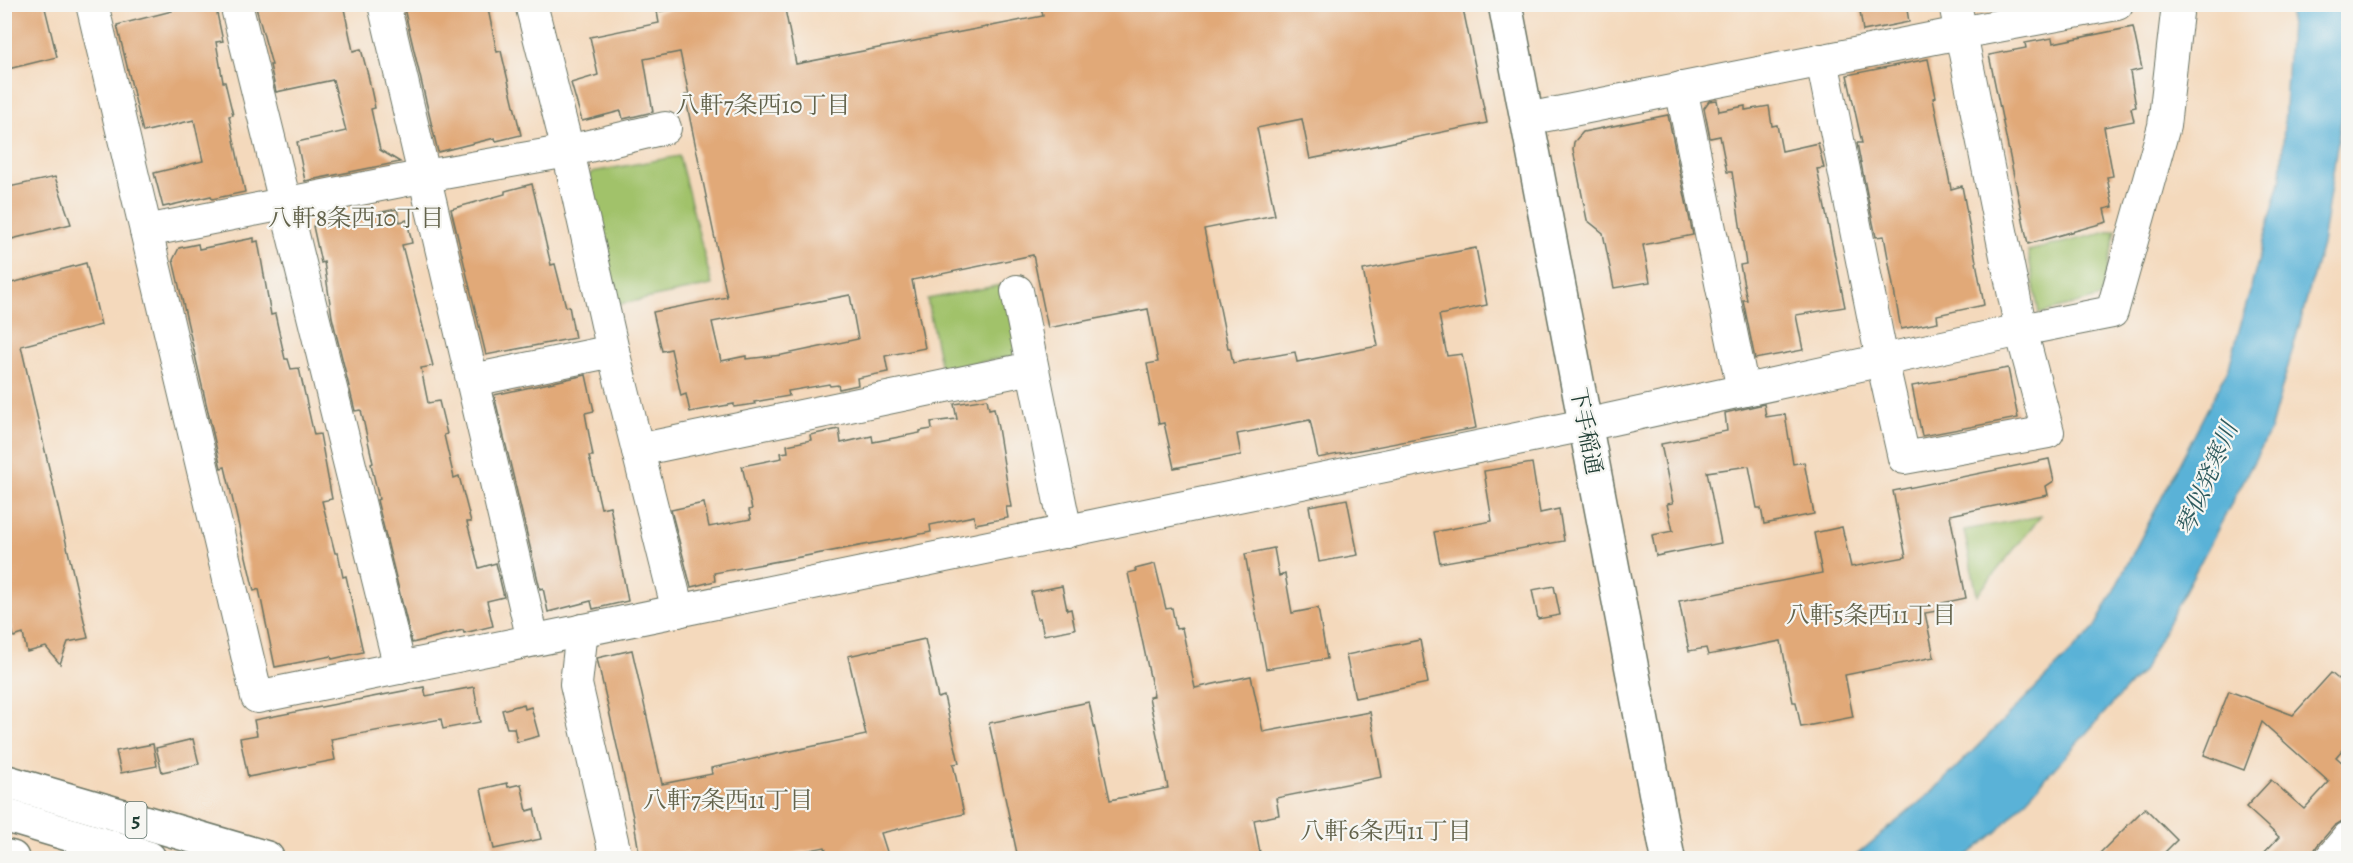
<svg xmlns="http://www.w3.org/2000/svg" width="2353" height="863" viewBox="0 0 2353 863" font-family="Alegreya,'Noto Serif JP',serif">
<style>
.green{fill:#a1c26a;stroke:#60804f;stroke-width:1.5}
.water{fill:#5ab2d7;stroke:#3c7886;stroke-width:1.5}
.building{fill:#e1a978;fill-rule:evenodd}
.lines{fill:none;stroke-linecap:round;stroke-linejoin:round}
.minor-casing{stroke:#6a7464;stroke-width:34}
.major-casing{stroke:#6a7464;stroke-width:36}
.highway-casing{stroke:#6a7464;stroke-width:36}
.minor{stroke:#fff;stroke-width:32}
.major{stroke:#fff;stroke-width:33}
.highway{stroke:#fff;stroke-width:33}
.labels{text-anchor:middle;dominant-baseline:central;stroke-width:4.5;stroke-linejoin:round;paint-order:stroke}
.shield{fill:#f6f6f2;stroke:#60746d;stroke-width:1.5}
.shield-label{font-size:21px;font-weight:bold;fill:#1f3d34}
.street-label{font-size:22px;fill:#1f3d34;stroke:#f6f6f2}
.neighbourhood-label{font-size:24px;fill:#63634c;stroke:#f6f6f2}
.water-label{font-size:24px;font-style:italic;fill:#2e5a5d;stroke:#f6f6f2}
</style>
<rect width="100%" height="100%" fill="#f6f6f2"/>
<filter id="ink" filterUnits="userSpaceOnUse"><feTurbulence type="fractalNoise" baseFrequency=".0167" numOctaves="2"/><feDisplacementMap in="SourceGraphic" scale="12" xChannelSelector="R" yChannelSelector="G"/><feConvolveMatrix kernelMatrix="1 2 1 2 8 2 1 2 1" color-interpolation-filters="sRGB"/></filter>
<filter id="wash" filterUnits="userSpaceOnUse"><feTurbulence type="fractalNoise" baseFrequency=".008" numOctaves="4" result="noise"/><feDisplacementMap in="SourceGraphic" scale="24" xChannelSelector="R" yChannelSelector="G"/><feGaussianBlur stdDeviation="1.35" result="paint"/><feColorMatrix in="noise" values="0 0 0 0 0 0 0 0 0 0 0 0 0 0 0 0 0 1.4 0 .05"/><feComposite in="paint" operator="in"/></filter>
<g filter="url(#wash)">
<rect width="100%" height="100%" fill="#f4d9bc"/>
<g class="green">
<polygon points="679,156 712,285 616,305 586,180 592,172"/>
<polygon points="2116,230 2101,297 2039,314 2028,251"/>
<polygon points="1007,284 1017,346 1014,356 941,369 927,299"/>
<polygon points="2041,516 1977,595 1964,530"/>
</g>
<polygon class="water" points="2291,5 2348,5 2348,75 2322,244 2270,431 2143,670 1997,832 1964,858 1853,858 1934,790 2094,629 2229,367 2281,178"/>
<g id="blocks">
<g class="building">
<polygon points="4,4 44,4 57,57 4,70"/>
<polygon points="170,4 215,4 223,41 216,42 223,82 225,82 233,115 229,116 245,192 212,199 211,196 163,207 154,173 203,161 194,120 143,132 117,25 172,11"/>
<polygon points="255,4 343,4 353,51 361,49 368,75 375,108 371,109 380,150 400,162 305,181 297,142 346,131 333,80 276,92 270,65 272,65"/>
<polygon points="403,4 487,4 497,52 501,51 521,135 496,141 495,138 438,152"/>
<path d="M 697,4 L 784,4 L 796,64 L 1043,16 L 1041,7 L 1053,4 L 1462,4 L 1487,123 L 1310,159 L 1302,119 L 1257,128 L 1275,215 L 1204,229 L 1228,348 L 1230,348 L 1233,363 L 1295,352 L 1297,362 L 1378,346 L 1363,270 L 1476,248 L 1487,305 L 1439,315 L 1447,356 L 1462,354 L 1476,428 L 1318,458 L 1310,420 L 1237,434 L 1241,455 L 1174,468 L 1164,423 L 1159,424 L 1147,364 L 1158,362 L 1148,309 L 1048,328 L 1033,255 L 912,280 L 925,348 L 885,356 L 888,372 L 857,378 L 858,385 L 839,389 L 838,385 L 830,386 L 829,384 L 788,391 L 789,396 L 754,402 L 755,404 L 734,407 L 734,404 L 690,412 L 686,394 L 681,396 L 671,349 L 662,351 L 653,312 L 727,297 L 685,95 L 689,95 L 680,52 L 644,59 L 653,112 L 623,119 L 621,111 L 582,121 L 571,83 L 598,75 L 590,37 L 659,23 L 657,12 ZM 850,295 L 858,339 L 782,355 L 746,359 L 746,356 L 721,361 L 712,322 Z"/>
<polygon points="1859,4 1906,4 1909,22 1863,31"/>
<polygon points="2133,27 2142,69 2130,72 2136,107 2131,108 2134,121 2104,127 2113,176 2107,177 2113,207 2104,209 2107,222 2028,244 1989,55 2026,48 2025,43 2052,38 2053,43"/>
<polygon points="1928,59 1936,97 1933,98 1951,189 1962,186 1984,305 1937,315 1938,322 1901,329 1884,236 1876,237 1868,199 1857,143 1862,143 1847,75"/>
<polygon points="1717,100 1719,111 1745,106 1745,110 1769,106 1772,126 1777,125 1782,151 1818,143 1824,168 1817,169 1845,307 1796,315 1803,350 1755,359 1743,300 1747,300 1740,265 1746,264 1732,172 1727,172 1720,136 1710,138 1704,108 1709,101"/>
<polygon points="1668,115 1693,235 1643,245 1650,282 1614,288 1603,233 1587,220 1573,150 1574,142 1583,132"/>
<polygon points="55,177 71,224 4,241 4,188"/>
<polygon points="532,184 551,265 555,264 566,307 569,306 575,338 486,355 451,209 505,194 505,191"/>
<polygon points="397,209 400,222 407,220 412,243 402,245 433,366 421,368 428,403 439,401 447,434 444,435 454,478 459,476 471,522 467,522 479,568 496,563 504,597 487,601 493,626 464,633 463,630 412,643 377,500 379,499 371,464 373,463 361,410 355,411 332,317 324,262 321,263 313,226"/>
<polygon points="254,238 254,242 258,241 271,315 275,314 285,359 288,359 291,369 299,368 314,435 320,434 332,499 322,501 335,553 338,553 343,577 346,576 363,652 332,659 331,656 275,667 259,589 254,591 225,467 221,468 173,260 179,248 198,244 199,249"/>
<polygon points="86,263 101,325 21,346 88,638 68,642 60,664 46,647 27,652 23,634 14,637 4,597 4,285"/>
<polygon points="2008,368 2018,418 1922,436 1912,386"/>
<polygon points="586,375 594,411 585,413 593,456 589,456 601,508 610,506 628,601 593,609 591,601 548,612 543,588 540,589 494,395"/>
<polygon points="987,399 989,409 994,408 998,428 1011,507 1006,507 1008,518 975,524 974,516 930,525 931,532 902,538 714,573 715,581 691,587 671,510 704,503 709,527 751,519 749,510 752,509 742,466 782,458 781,453 788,452 787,445 811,440 810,435 839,429 841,443 872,436 873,442 920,433 920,431 932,429 931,422 957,419 954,404"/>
<polygon points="1764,404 1766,417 1785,414 1793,464 1804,462 1814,514 1764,524 1761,508 1757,508 1749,466 1707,472 1721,543 1656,556 1652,535 1673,531 1667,504 1673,503 1661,444 1727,431 1725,413"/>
<polygon points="2049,459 2054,481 2046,486 2048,495 1950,515 1966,598 1942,603 1943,610 1925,613 1934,657 1845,675 1853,717 1801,727 1796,702 1793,702 1781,641 1708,655 1706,648 1689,651 1679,601 1822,573 1814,533 1842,527 1851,567 1906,557 1893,491"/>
<polygon points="1532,463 1540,513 1559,509 1564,541 1440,563 1434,532 1492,521 1484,471"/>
<polygon points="1347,499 1358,555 1319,562 1309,506"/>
<polygon points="1274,548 1279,576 1285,574 1292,613 1318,608 1327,659 1266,669 1245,554"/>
<polygon points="1155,564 1166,609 1172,608 1176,629 1182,628 1195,688 1251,676 1263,732 1370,712 1382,777 1276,798 1279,815 1254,820 1261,858 1018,858 989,723 1089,702 1110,800 1168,788 1149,697 1154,696 1128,573 1136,571 1135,569"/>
<polygon points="1062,586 1067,610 1071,609 1075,629 1044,635 1040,618 1037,619 1031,592"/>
<polygon points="1554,586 1560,615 1538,619 1532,590"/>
<polygon points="925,639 938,698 944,696 959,763 953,764 964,814 881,833 889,858 828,858 825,847 770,858 689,858 688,854 666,858 640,858 633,817 597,658 632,650 662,784 712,774 711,768 866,735 848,656"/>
<polygon points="1420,640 1428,683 1355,698 1346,655"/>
<polygon points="2331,673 2349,688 2349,742 2336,757 2344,764 2349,760 2349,817 2334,826 2317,846 2310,858 2259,858 2279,837 2246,807 2271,780 2304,809 2329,782 2262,722 2244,770 2204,755 2229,691 2293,715"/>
<polygon points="424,687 426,696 474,687 480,722 443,729 441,719 331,739 335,760 248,777 240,738 257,735 254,720"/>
<polygon points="524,704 525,709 531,707 539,736 517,742 514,728 507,728 502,710"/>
<polygon points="193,739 199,764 162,772 156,748"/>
<polygon points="153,744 157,766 121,773 116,751"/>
<polygon points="507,783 508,787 521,784 527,811 534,809 541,839 494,849 481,789"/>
<polygon points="2145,808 2177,840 2159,858 2095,858"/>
</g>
</g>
</g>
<g filter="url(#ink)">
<use href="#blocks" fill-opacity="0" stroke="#6a7464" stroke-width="1.5"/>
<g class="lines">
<g class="minor-casing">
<g id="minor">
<polyline points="92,4 257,697 1585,425 2021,330 1955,4"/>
<polyline points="236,4 400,668"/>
<polyline points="384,4 533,640"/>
<polyline points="531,4 568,151 613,351 678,611"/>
<polyline points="1822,60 1882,360 1904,458 2048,432 2021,330 2112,312 2164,126 2178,4"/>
<polyline points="1681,88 1743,390"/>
<polyline points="1527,119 1960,33 2117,4"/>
<polyline points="146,231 426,176 568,151 665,128"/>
<polyline points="1017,291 1066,532"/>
<polyline points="473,380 613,351"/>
<polyline points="638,450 1032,368"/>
<polyline points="582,630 576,684 616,858"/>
<polyline points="2331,858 2348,838"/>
</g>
</g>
<g class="major-casing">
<polyline id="major" points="1505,4 1668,858"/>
</g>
<g class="highway-casing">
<g id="highway">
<polyline points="4,781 267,858"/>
<polyline points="4,815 149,858"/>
<polyline points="4,856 12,858"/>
</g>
</g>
<use href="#minor" class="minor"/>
<use href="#major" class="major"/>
<use href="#highway" class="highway"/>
</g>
</g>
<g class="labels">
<rect class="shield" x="125.5" y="802" width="21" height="36" rx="4.5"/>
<g class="shield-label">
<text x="136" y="820">5</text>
</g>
<g class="street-label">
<text transform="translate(1586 431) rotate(79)">下手稲通</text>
</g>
<g class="neighbourhood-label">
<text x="763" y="105">八軒7条西10丁目</text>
<text x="356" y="218">八軒8条西10丁目</text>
<text x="1871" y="615">八軒5条西11丁目</text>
<text x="728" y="800">八軒7条西11丁目</text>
<text x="1386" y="831">八軒6条西11丁目</text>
</g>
<g class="water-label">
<text transform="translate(2207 479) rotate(-67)">琴似発寒川</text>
</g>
</g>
<rect width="2353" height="863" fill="none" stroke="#f6f6f2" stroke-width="24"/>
</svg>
